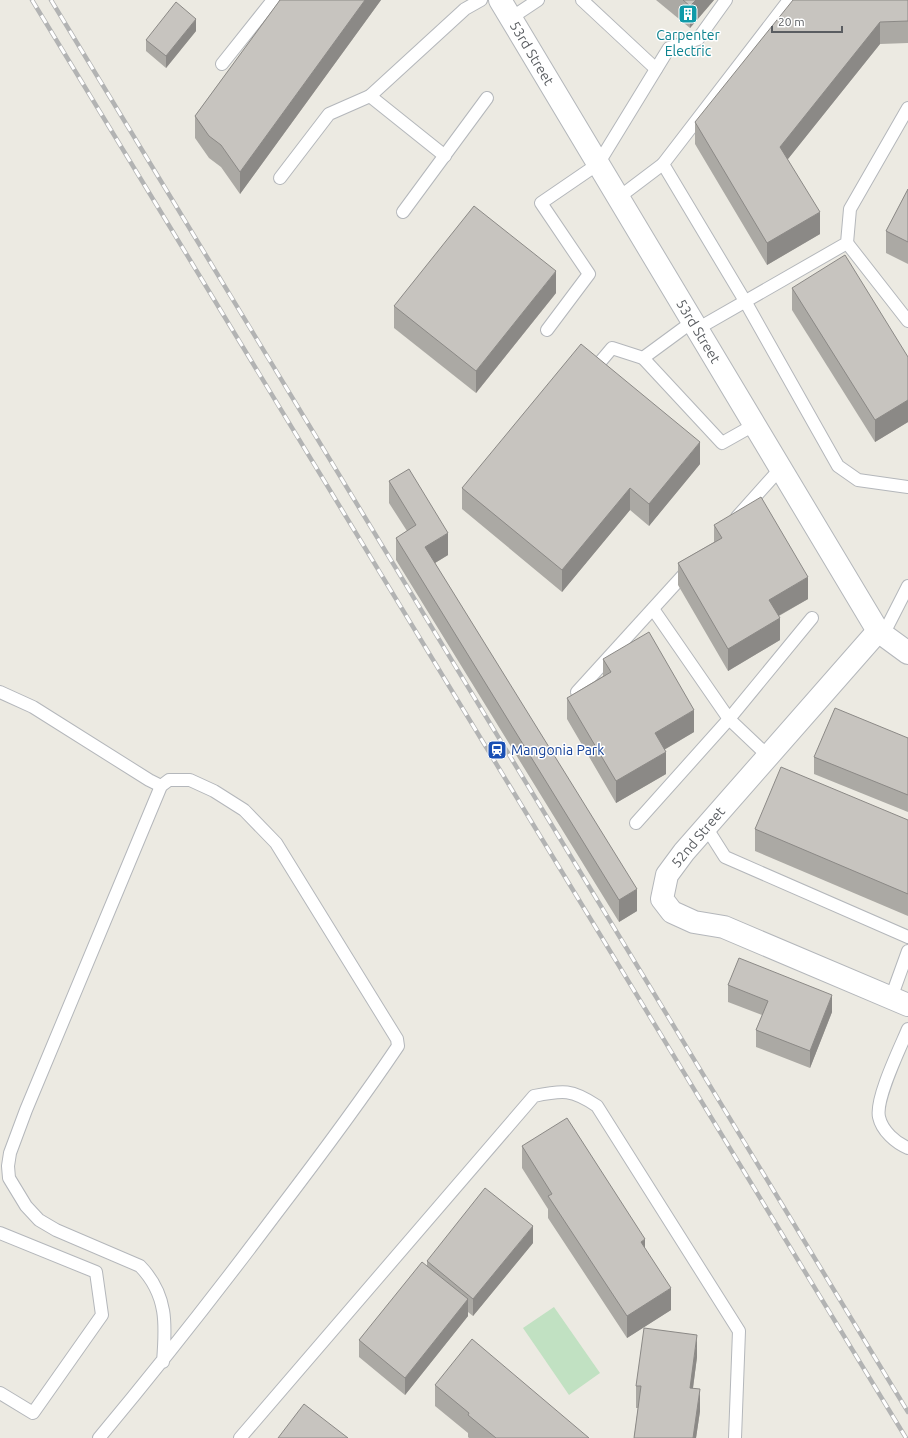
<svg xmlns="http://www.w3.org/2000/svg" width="908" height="1438" viewBox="0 0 908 1438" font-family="Ubuntu,sans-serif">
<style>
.pitch{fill:#c1e1c2}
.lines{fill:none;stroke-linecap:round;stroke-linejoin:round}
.service-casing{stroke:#b4b7bb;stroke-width:14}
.minor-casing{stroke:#b4b7bb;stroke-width:24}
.service{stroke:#fff;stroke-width:12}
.minor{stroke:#fff;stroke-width:22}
.rail-casing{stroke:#b2b3b3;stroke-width:4.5}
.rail{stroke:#fff;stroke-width:3;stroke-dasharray:9;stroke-linecap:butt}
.wall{fill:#aba9a4}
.shaded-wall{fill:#8b8986}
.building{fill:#c7c4bf;stroke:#8b8986}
.labels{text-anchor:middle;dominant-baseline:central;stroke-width:3;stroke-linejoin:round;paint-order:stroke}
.culture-label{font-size:14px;fill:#0d838f;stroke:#fff}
.street-label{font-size:14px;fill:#5a5d61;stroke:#fff}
.transit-label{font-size:14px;fill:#164399;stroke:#fff;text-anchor:start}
</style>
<rect width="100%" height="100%" fill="#eceae2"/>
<polygon class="pitch" points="554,1307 600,1373 569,1395 523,1328"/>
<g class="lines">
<g class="service-casing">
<g id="service">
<polyline points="582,0 656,69"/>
<polyline points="789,0 663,164 745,301 838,466 858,480 908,487"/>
<polyline points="511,18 538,0"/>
<polyline points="222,64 273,0"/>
<polyline points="445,156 370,96 465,9 481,0"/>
<polyline points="280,178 329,114 370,96"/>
<polyline points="618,198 663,164"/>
<polyline points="403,212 487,98"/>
<polyline points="847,243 908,321"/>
<polyline points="697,329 847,243 850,209 908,108"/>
<polyline points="547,330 589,274 541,203 598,164 669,48 698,39 726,0"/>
<polyline points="643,358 722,443 754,425"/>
<polyline points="596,367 612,348 643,358 692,322"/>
<polyline points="737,517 780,469"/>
<polyline points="653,609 729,719 768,756"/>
<polyline points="883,635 908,586"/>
<polyline points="0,692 33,707 149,780 161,786"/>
<polyline points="577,692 688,570"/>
<polyline points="636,823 729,719 812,618"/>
<polyline points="706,827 725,857 908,937"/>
<polyline points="891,998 908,951"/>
<path d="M 908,1029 C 900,1048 875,1099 879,1117 C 882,1131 896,1143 908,1148"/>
<polyline points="0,1233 96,1272 102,1315 33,1413 0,1393"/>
<path d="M 99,1438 C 160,1365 218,1291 275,1215 C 317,1160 359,1104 398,1046 L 397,1039 L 276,843 L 244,810 L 214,791 L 190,780 L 169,780 L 161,786 L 26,1110 L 10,1153 L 8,1166 L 9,1178 L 26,1206 L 39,1220 L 56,1230 L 140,1266 C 168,1295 166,1325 163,1362"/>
<path d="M 240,1438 L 534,1096 C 563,1090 572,1089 597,1106 L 739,1331 L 735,1438"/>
</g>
</g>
<g class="minor-casing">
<g id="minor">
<path id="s1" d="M 500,0 L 878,631 L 908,653"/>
<polyline points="878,631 684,852 667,875 662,899 672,912 694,922 724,927 908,1005"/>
</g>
</g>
<use href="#service" class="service"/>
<use href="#minor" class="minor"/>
<g class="rail-casing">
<g id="rail">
<polyline points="32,0 906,1438"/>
<polyline points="51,0 908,1412"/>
</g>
</g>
<use href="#rail" class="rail"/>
</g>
<g class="wall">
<polygon points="280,0 381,0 240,194 221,167 209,158 195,138 195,116"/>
<polygon points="656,0 714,0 690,28"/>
<polygon points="908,0 908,43 880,44 787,160 820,234 767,265 695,144 695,122"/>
<polygon points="196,31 166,68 146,51 146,40"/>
<polygon points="908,189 908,264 886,253 886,231"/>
<polygon points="792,288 908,357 908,422 875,442 792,310"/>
<polygon points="556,293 476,393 394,328 394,306"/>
<polygon points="700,464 649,526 630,510 562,592 462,509 462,488"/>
<polygon points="389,481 448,555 435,563 637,911 619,922 396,560 396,538 407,531 389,503"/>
<polygon points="714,525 808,599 779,616 780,640 728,671 678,585 678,563 714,542"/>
<polygon points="603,659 694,732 664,750 666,774 616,803 567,719 567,698 603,676"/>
<polygon points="908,738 908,812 814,774 814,757"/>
<polygon points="908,820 908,916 755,851 755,829"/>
<polygon points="728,985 832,1012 810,1068 756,1047 756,1030 762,1015 728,1002"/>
<polygon points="522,1146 671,1310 627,1338 548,1218 548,1209 522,1168"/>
<polygon points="533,1243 473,1316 468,1312 468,1316 405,1395 359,1357 359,1340 427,1266 427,1261"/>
<polygon points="697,1357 693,1388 700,1411 696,1438 634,1438 638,1408 636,1408 636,1386"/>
<polygon points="435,1385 589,1438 469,1438 468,1437 468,1433 435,1406"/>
</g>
<g class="shaded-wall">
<polygon points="365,0 381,0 240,194 240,172"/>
<polygon points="696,0 714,0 690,28 690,6"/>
<polygon points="196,19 196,31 166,68 166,56"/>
<polygon points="880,22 880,44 780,169 780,147"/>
<polygon points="820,212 820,234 767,265 767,243"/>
<polygon points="556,271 556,293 476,393 476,371"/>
<polygon points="908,400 908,422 875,442 875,420"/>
<polygon points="700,442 700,464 649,526 649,504"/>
<polygon points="630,488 630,510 562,592 562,570"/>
<polygon points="448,533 448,555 425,569 425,547"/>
<polygon points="808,577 808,599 769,621 769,600"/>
<polygon points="780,618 780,640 728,671 728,649"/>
<polygon points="694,710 694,732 655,755 655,733"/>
<polygon points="666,752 666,774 616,803 616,781"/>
<polygon points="637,889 637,911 619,922 619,900"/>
<polygon points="832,995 832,1012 810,1068 810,1051"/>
<polygon points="533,1226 533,1243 473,1316 473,1299"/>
<polygon points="645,1239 645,1261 641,1242"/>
<polygon points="671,1288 671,1310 627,1338 627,1316"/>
<polygon points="468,1299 468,1316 405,1395 405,1378"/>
<polygon points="697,1335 697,1357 690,1410 690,1388"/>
<polygon points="700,1389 700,1411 696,1438 693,1438"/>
</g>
<g class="building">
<polygon points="280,0 365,0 240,172 221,145 209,136 195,116"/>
<polygon points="683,0 696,0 690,6"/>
<polygon points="793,0 908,0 908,21 880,22 780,147 820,212 767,243 695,122"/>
<polygon points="176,2 196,19 166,56 146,40"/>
<polygon points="908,189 908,242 886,231"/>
<polygon points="474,206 556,271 476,371 394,306"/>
<polygon points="845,255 908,357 908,400 875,420 792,288"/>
<polygon points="581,344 700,442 649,504 630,488 562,570 462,488"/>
<polygon points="409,469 448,533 425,547 637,889 619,900 396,538 416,525 389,481"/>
<polygon points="761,497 808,577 769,600 780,618 728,649 678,563 722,538 714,525"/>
<polygon points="649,632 694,710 655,733 666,752 616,781 567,698 611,672 603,659"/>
<polygon points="835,708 908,738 908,795 814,757"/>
<polygon points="781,767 908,820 908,894 755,829"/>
<polygon points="739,958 832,995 810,1051 756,1030 768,1001 728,985"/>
<polygon points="567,1118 645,1239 641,1242 671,1288 627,1316 548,1196 552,1194 522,1146"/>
<polygon points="485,1188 533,1226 473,1299 427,1261"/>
<polygon points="422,1262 468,1299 405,1378 359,1340"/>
<polygon points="644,1328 697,1335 690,1388 700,1389 693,1438 634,1438 641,1386 636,1386"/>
<polygon points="472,1339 589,1438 496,1438 468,1415 469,1413 435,1385"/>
<polygon points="304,1404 348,1438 278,1438"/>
</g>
<defs>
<g id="building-square" transform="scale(1)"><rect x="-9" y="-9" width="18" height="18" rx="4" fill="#0f9aa8" stroke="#fff"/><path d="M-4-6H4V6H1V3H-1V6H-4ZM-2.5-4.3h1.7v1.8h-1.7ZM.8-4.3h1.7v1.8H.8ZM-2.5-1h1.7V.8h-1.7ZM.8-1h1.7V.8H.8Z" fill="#fff"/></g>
<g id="station-square" transform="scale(1)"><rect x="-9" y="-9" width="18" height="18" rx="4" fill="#1a4fb4" stroke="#fff"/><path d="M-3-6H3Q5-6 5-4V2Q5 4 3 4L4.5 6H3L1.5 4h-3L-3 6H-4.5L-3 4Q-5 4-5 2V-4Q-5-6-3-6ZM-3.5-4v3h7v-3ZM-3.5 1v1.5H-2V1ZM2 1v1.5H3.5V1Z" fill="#fff"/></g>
</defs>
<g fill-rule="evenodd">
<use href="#building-square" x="688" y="14"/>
<use href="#station-square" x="497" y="750"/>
</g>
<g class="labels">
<g class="culture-label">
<text x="688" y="35">Carpenter<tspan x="688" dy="16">Electric</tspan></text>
</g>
<g class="street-label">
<text stroke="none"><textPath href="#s1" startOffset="62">53rd Street</textPath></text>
<text stroke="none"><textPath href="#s1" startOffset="386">53rd Street</textPath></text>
<text transform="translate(698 837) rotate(-50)">52nd Street</text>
</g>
<g class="transit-label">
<text x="511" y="750">Mangonia Park</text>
</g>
</g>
<path d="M772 26v6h70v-6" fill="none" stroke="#5a5d61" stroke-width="2"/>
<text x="778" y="26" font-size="12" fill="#5a5d61" stroke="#ffffff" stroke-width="3" paint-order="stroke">20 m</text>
</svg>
